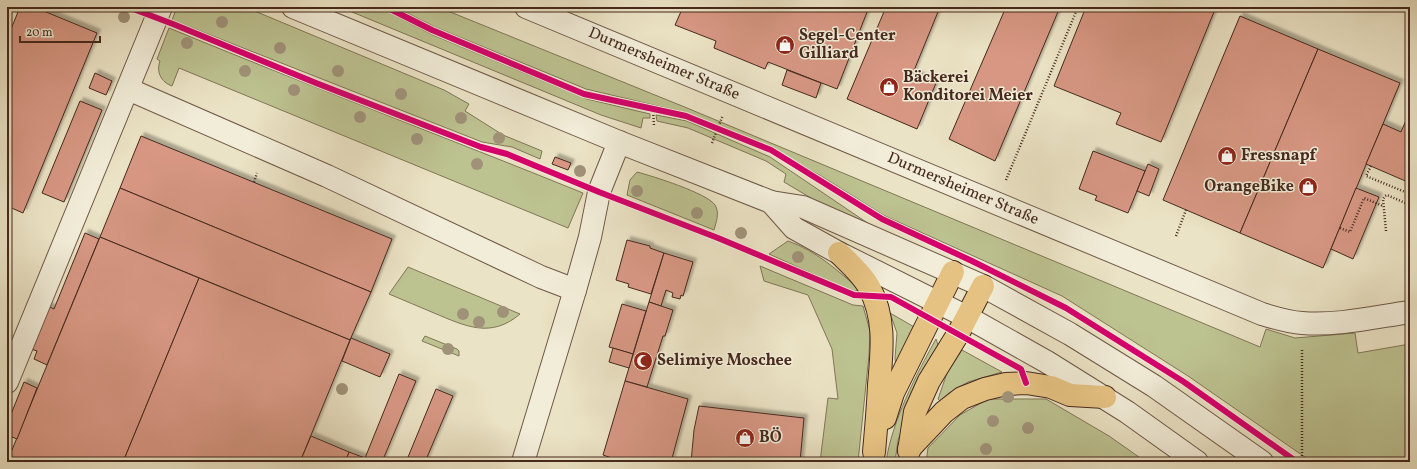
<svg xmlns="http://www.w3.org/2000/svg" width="1417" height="469" viewBox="0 0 1417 469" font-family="Vollkorn,serif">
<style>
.green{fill:#bdc291;stroke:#817657}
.building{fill:#d79783;stroke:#45291d;filter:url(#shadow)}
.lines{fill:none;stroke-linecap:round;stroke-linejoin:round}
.minor-casing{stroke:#6e5847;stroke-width:24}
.highway-casing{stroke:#45291d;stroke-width:24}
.path{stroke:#45291d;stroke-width:2.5;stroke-dasharray:1 2;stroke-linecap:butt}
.minor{stroke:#f2edd9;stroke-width:22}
.highway{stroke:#e6c282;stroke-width:22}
.cycleway-casing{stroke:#f2edd9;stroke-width:8}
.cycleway{stroke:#d6006c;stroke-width:6}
.tree{fill:#a09279}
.labels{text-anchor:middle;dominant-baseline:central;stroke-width:3;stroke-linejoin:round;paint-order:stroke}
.poi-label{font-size:16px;font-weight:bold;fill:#45291d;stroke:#f2edd9;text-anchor:start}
.street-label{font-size:16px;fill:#45291d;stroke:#f2edd9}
</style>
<defs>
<filter id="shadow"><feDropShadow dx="3.5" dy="-3.5" stdDeviation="1" flood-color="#0004"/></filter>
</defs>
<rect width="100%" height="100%" fill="#ebe3c5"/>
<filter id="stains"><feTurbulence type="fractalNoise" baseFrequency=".005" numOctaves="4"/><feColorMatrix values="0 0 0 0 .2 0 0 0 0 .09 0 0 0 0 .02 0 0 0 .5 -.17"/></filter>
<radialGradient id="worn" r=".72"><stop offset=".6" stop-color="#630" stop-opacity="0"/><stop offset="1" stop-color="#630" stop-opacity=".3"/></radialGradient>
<g class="green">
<polygon points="177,7 245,7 444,90 469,104 465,111 503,135 542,151 540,159 512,147 482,142 172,20"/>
<polygon points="340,7 379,7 433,35 587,99 650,114 650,118 643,118 641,128 601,115"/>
<polygon points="395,7 438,7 687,108 1260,347 1266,329 1295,338 1355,333 1358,353 1410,344 1410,462 1312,462 1188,376 1062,296 885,216 821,176 773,149 687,113 586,89 435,27"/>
<path d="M 169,28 C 307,85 445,137 583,193 L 568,228 L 179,68 L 172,86 C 161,82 156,72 160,61 L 157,59 Z"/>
<polygon points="656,115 687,121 770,157 872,226 821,204 784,182 786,174 766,161 688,128 657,121"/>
<path d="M 637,172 C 652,176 707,193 715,205 C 720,213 716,222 714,230 L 627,195 L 630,180 Z"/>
<path d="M 788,241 C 817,251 838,271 860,290 L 853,292 L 769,254 Z"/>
<polygon points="760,266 853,305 863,306 870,331 869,355 858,462 820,462 828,398 838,399 832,349 808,295 764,281"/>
<path d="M 408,267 L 520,314 C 491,339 465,326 434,313 C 419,307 404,300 389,294 Z"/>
<polygon points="890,313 916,328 896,369 895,358 897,333"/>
<polygon points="425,336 457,349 459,351 459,356 422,341"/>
<path d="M 936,339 L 939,348 L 917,392 L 898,440 L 895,462 L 886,462 C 892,421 916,375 936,339 Z"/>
<polygon points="962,350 1002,372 968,382 949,393 940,401 938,399 947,373"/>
<polygon points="988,399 1046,399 1109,436 1146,462 926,462 928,448 960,415"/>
</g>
<g class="building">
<polygon points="20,7 34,7 97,33 23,213 7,206 7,39"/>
<polygon points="683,7 869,7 837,89 768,62 765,69 714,48 716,41 675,25"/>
<polygon points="886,7 940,7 913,73 936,83 917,129 847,99"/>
<polygon points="1006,7 1060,7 995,161 949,139"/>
<polygon points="1086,7 1216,7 1161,142 1116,124 1121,113 1054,86"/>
<polygon points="1240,16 1318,49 1240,233 1163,200"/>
<polygon points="1318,49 1400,83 1323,268 1240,233"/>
<polygon points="787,70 821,83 816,98 782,85"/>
<polygon points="95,73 112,81 106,95 89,88"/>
<polygon points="80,101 102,110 64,202 42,193"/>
<polygon points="1410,111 1410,183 1366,164 1383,124 1401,132"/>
<polygon points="141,136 392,239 371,292 120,188"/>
<polygon points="1093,151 1145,171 1128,213 1095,200 1097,196 1079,189"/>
<polygon points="555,157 571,163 568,170 552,164"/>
<polygon points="1148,164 1159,169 1149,196 1137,191"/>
<polygon points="120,188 371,292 350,340 100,237"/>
<polygon points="1356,188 1379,197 1353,259 1331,249"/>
<polygon points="85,233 99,239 47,365 34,359 37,351 31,349 48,306 54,309"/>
<polygon points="100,237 199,278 123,462 7,462"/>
<polygon points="627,240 650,246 650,248 664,253 651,294 628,287 629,284 616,280"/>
<polygon points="664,253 693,262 683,296 681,295 680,299 672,297 673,293 666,290 661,306 649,302"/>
<polygon points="199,278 350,340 300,462 123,462"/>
<polygon points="649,302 673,310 665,336 663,336 647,387 625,381"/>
<polygon points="622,304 646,311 633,354 609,347"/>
<polygon points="351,338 390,354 380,377 342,361"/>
<polygon points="613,348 633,354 629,368 609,362"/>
<polygon points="399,374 416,381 382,462 345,462 349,452 365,458"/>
<polygon points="625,381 688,399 671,462 623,462 603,455"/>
<polygon points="24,382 37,388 17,439 7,435 7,424"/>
<polygon points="436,389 453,396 425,462 406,462"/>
<polygon points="699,406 804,418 800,462 691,462 694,430"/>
<polygon points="311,436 349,452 345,462 300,462"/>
</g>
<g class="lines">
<g class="minor-casing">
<g id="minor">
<polyline points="293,7 619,142 771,202 803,207 983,286 1070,334 1154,386 1262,462"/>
<path d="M 526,7 L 1262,314 C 1275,318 1288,322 1302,323 C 1337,326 1375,317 1410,312"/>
<polyline points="128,89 327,176 541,277 575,290"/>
<polyline points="771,202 794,228 839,253 967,317 1047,362 1127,412 1197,462"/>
<polyline points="7,382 161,7"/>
<polyline points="523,462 575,290 590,237 599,192 619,142"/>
</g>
</g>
<g class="highway-casing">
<g id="highway">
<path d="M 839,253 C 849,263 862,274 869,287 C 886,318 882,351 879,385 C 878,408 876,430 874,452"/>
<polyline points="885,418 893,393 953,272"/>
<polyline points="909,449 944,412 962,398 985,389 1006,384 1026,383 1051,387 1070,395 1105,397"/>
<polyline points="909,451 915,412 929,381 958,334 983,286"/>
</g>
</g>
<g class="path">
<polyline points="653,109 654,126"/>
<polyline points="712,143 723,115"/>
<polyline points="1371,166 1366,176 1410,194"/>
<polyline points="1006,180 1078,7"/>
<polyline points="254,182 257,173"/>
<polyline points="1340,228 1350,232 1364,198 1383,206"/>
<polyline points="1386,231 1383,199 1385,196 1387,195 1410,205"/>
<polyline points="1176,236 1186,210"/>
<polyline points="1302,462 1302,349"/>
</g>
<use href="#minor" class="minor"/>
<use href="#highway" class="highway"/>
<g class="cycleway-casing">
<g id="cycleway">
<polyline points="128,7 173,24 316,83 481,147 507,154 599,192 718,238 854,295 891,297 1021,369 1026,383"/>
<polyline points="386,7 432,30 584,94 686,116 771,150 882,219 972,261 1066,308 1184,382 1297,462"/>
</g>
</g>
<use href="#cycleway" class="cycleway"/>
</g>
<g class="tree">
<circle cx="124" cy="17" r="6"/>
<circle cx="222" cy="22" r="6"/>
<circle cx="187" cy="43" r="6"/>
<circle cx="280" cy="48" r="6"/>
<circle cx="245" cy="71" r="6"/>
<circle cx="338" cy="71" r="6"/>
<circle cx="294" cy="90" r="6"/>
<circle cx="401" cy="94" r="6"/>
<circle cx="360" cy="117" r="6"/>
<circle cx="461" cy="118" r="6"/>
<circle cx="499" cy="138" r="6"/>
<circle cx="417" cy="139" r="6"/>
<circle cx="477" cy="164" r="6"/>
<circle cx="580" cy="171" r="6"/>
<circle cx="637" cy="191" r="6"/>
<circle cx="697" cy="213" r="6"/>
<circle cx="741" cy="233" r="6"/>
<circle cx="798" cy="257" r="6"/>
<circle cx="503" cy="312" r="6"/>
<circle cx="463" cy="314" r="6"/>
<circle cx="479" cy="322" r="6"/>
<circle cx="448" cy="349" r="6"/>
<circle cx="342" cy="389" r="6"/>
<circle cx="1008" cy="397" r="6"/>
<circle cx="993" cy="421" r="6"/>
<circle cx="1028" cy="428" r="6"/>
<circle cx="986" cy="449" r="6"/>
</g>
<defs>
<g id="shop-disc" transform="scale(1)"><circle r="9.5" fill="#8f2418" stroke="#f2edd9"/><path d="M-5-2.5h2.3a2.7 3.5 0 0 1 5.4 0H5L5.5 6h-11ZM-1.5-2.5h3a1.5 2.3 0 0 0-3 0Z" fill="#fff"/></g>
<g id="mosque-disc" transform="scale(1)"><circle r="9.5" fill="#8f2418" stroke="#f2edd9"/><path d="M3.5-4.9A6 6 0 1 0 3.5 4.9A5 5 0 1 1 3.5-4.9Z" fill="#fff"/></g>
</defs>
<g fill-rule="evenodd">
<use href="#shop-disc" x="785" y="45"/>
<use href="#shop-disc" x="889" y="87"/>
<use href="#shop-disc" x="1227" y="156"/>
<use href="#shop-disc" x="1308" y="187"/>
<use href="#mosque-disc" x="643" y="361"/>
<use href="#shop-disc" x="745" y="438"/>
</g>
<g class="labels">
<g class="poi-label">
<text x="799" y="36">Segel-Center<tspan x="799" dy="18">Gilliard</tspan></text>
<text x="903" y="78">Bäckerei<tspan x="903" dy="18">Konditorei Meier</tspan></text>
<text x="1241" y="156">Fressnapf</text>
<text x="1294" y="187" text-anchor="end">OrangeBike</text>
<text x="657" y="361">Selimiye Moschee</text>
<text x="759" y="438">BÖ</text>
</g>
<g class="street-label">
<text transform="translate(664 64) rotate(23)">Durmersheimer Straße</text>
<text transform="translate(963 189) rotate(23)">Durmersheimer Straße</text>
</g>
</g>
<rect width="1417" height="469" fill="none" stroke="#ebe3c5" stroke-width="24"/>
<rect x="8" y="8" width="1401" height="453" fill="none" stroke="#45291d" stroke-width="2"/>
<rect x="12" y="12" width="1393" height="445" fill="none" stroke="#45291d"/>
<path d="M20 36v6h80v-6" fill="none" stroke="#45291d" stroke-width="2"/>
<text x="26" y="36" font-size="12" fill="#45291d" stroke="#f2edd9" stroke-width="3" paint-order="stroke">20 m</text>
<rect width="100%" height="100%" filter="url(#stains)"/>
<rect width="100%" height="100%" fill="url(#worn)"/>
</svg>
